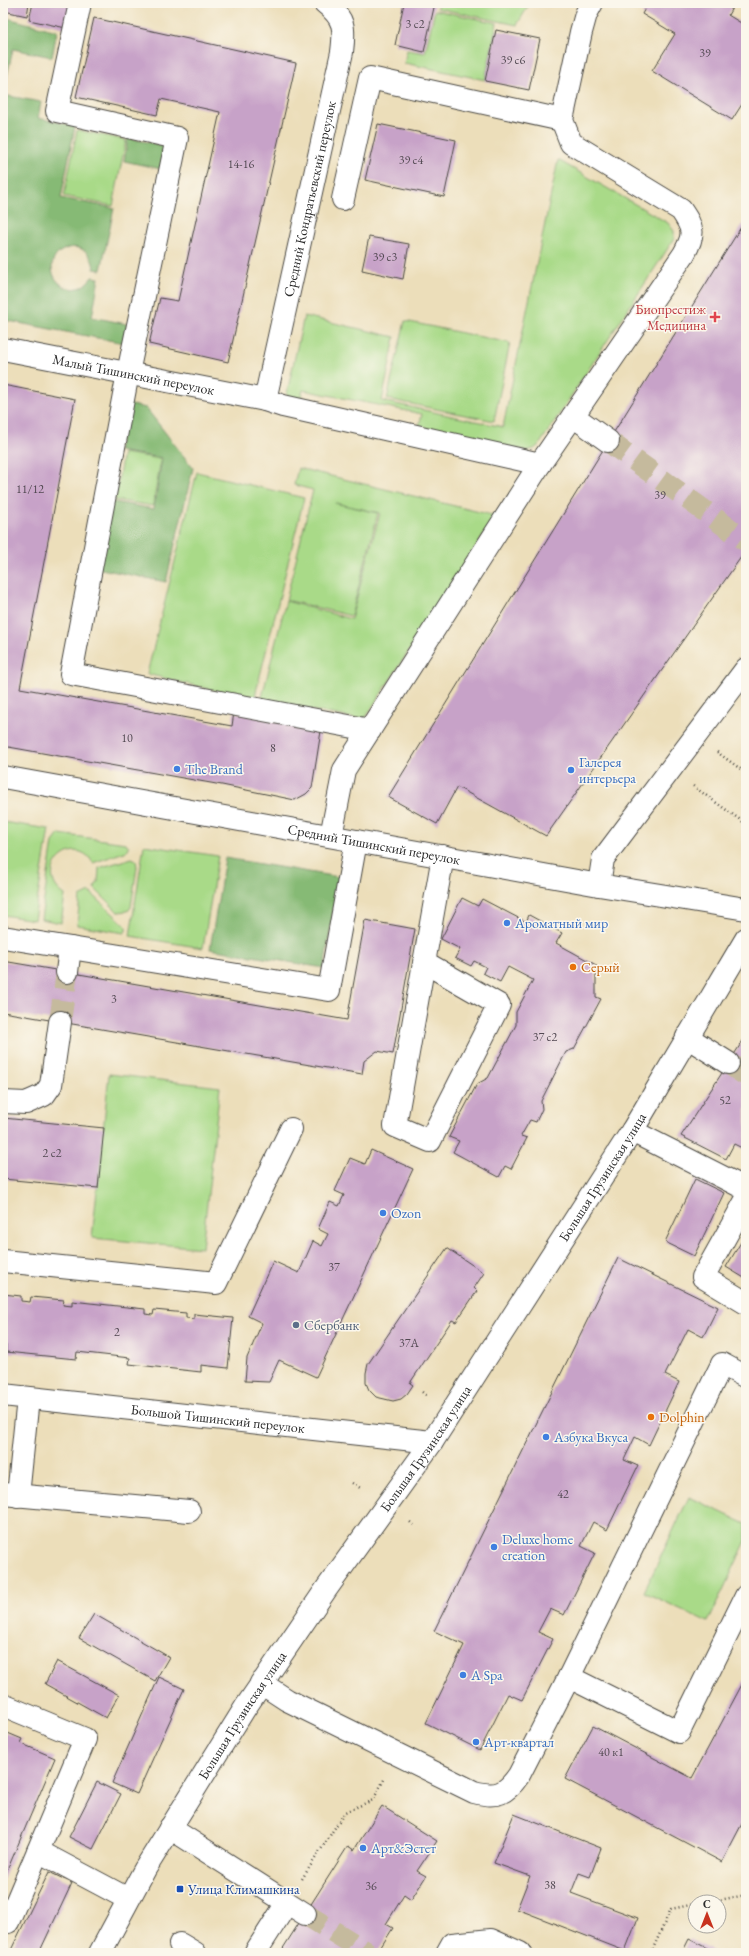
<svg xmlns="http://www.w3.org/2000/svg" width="749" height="1956" viewBox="0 0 749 1956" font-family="'EB Garamond',serif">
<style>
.green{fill:#a9da88;stroke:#6a825a}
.forest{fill:#86ba74;stroke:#587250}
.building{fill:#c7a2c8}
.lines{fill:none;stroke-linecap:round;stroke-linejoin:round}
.minor-tunnel{stroke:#c5ba9d;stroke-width:22;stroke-dasharray:22 11;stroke-linecap:butt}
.minor-casing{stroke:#484640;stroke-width:24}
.major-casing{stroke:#484640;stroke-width:24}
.path{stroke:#484640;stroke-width:2.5;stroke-dasharray:1 3;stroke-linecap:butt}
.minor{stroke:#fff;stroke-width:22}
.major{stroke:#fff;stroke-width:22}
.health-dot{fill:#e0444e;stroke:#fbf7ec;stroke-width:1.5}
.shop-dot{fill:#3f7fe0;stroke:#fbf7ec;stroke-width:1.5}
.food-dot{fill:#e8710a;stroke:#fbf7ec;stroke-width:1.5}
.service-dot{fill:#5c6f8a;stroke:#fbf7ec;stroke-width:1.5}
.transit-dot{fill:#1a4fb4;stroke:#fbf7ec;stroke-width:1.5}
.labels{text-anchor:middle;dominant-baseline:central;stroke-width:3;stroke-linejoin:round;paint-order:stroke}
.number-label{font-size:12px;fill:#524952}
.street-label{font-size:14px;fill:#2b2b2b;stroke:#fbf7ec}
.health-label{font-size:14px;fill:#be3a42;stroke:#fbf7ec;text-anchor:end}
.shop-label{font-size:14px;fill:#366cbe;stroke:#fbf7ec;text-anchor:start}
.food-label{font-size:14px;fill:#c56008;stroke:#fbf7ec;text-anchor:start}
.service-label{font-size:14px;fill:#4e5e75;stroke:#fbf7ec;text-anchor:start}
.transit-label{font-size:14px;fill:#164399;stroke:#fbf7ec;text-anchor:start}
</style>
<rect width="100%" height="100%" fill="#fbf7ec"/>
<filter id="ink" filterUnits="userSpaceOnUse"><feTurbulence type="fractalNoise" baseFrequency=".025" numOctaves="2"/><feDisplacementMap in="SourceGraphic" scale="8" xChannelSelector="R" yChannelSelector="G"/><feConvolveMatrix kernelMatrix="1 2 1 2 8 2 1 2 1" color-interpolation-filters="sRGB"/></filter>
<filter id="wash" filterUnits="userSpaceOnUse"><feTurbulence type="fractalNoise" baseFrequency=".012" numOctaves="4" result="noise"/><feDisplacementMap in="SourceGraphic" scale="16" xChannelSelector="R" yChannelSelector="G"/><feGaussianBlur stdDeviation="0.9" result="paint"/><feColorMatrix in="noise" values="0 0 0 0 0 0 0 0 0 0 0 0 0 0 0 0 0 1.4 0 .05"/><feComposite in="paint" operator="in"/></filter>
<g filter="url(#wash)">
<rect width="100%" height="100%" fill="#ecdeba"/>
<g class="green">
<polygon points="438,3 530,3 517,25 437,8"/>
<polygon points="435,10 497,23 485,80 404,63 407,50 425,53"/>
<polygon points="77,130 126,140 113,206 64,196"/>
<polygon points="558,160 668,223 674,231 674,239 539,445 534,449 526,451 419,426 422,414 303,390 299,406 285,402 304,316 395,337 382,401 503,427"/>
<polygon points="405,321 510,343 494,421 387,399"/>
<polygon points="123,453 161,459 153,506 115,500"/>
<polygon points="298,468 496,516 364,720 261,701 286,601 351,619 380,513 335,503 378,513 351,616 286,600 313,490 294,485"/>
<polygon points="197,472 304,498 254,700 147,674"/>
<polygon points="3,822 49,829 34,920 3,915"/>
<path d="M 59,834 L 126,843 L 129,847 L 127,851 L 93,863 C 75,831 31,872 65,895 L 61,923 L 41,919 L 53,842 Z"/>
<polygon points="144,845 218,856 203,948 130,936"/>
<polygon points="132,858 136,860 137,867 131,907 128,911 118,912 94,888 98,882 99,868"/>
<polygon points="90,892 126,926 126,931 124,933 77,925 80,897"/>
<polygon points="109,1074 220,1087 202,1248 92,1238"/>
<polygon points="689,1497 746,1524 746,1541 708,1622 644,1592"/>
</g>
<g class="forest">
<path d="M 3,17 L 57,31 L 52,57 L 13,49 L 3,95 L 41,102 L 38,118 L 75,126 L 61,198 L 114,208 L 101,270 L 94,269 C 90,232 42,248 54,276 C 57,282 62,286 68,288 C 78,291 86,285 92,277 L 99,278 L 92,317 L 127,324 L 124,343 L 3,320 Z"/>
<polygon points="128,138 166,146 161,169 124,161"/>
<polygon points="127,404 146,408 193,468 166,582 96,568 108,501 154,509 162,458 118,451"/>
<polygon points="225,858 339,877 324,968 210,949"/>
</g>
<g id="blocks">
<g class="building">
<polygon points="6,3 29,3 27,16 4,11"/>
<polygon points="33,3 56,3 71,6 66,28 29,20"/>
<polygon points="404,3 435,3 424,52 395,45"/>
<polygon points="648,3 735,3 728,15 746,26 746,98 732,120 652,71 675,34 642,14"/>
<polygon points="94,18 296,63 228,362 149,344 160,298 178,301 220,112 161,99 157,115 76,97"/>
<polygon points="496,30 540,39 529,90 485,81"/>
<polygon points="378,124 456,140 444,197 365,180"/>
<polygon points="746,219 746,550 546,836 457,787 437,824 388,797"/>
<polygon points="369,237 409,244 403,279 362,270"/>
<polygon points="3,385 75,399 20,688 232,726 234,712 321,731 312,788 306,794 295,800 222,785 3,746"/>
<polygon points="462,898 478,906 482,899 526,922 529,915 562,933 556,943 596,965 596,997 601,999 574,1049 566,1052 541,1101 542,1109 536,1122 530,1120 521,1136 527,1138 511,1169 505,1166 499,1177 453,1152 459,1141 449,1137 477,1084 488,1078 516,1025 516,1012 533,980 508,967 500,982 483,973 486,967 474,961 471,966 455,958 460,949 441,939"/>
<polygon points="365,920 415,929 393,1054 377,1051 364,1061 362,1074 3,1012 3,961 347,1020"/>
<polygon points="746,1036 746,1150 734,1144 726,1159 681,1136"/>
<polygon points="3,1118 104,1128 98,1188 3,1179"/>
<polygon points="371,1150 413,1169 316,1377 279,1360 269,1382 245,1381 247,1358 262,1323 248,1316 273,1261 299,1273 313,1241 322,1246 328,1234 318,1229 330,1202 339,1206 344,1195 335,1191 350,1158 365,1164"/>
<polygon points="695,1179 724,1193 694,1256 665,1242"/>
<polygon points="746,1234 746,1279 726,1267"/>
<polygon points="447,1248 484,1273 474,1288 477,1291 456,1322 452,1320 410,1383 413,1385 407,1394 401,1399 393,1401 376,1397 369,1390 366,1383 366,1373 368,1364"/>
<polygon points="618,1258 718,1307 703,1337 688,1329 665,1375 679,1382 649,1445 635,1437 624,1460 638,1466 607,1530 593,1522 581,1546 595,1553 564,1615 550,1609 538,1632 553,1639 522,1700 508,1694 480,1750 426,1723 464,1645 434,1631"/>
<polygon points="3,1294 21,1296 21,1301 30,1302 31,1297 64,1300 63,1305 72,1306 72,1301 145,1309 145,1314 153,1315 154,1310 186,1313 186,1318 194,1319 194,1314 233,1318 228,1368 201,1365 201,1372 129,1364 130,1358 77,1352 76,1359 6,1352 6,1345 3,1345"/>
<polygon points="94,1614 169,1657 155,1681 79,1638"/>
<polygon points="57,1661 119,1695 106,1718 45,1684"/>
<polygon points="159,1677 184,1689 137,1794 112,1783"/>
<polygon points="746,1677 746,1816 722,1862 565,1779 593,1726 692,1778"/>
<polygon points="3,1731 22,1739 20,1743 55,1758 3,1880"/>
<polygon points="97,1782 121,1794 93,1849 69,1837"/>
<polygon points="382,1806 437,1841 417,1871 426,1876 411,1900 404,1895 386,1924 393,1928 377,1953 280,1953 348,1846 354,1850"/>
<polygon points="514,1814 601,1848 590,1877 579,1873 571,1893 638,1918 625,1951 517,1909 530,1876 494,1863"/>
<polygon points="49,1872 72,1883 39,1953 16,1953 11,1950"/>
<polygon points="689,1939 717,1953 682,1953"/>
</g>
</g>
</g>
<g filter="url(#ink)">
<use href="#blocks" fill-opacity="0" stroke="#484640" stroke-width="1"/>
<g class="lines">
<g class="minor-tunnel">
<polyline points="608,441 746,541"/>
<polyline points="60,1022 67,972"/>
<polyline points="728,1063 746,1075"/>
<polyline points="305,1914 368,1953"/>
</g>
<g class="minor-casing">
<g id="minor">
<polyline points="80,3 57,111 177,138 128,373 71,674 370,730"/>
<polyline points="343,199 370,78 562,120"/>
<path id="s1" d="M 3,349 L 265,400 L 283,406 L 540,464"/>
<path id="s2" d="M 265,400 L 342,52 C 345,28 345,19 325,3"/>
<polyline points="573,416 608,441"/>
<path id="s3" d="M 3,777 L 599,885 L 746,909"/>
<path d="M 331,836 L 344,770 L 540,464 L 684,254 C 695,234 694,229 681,210 L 571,143 L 562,120 L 581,32 L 586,14 L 592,3"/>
<polyline points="599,885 603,859 746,669"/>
<polyline points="3,937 329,990 356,841"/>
<polyline points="424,962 499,1005 430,1141 395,1126 443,856"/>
<polyline points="67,972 70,948"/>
<polyline points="687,1037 728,1063"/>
<polyline points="3,1102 26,1103 44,1095 51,1085 60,1022"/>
<polyline points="632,1131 746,1189"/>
<polyline points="746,1200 703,1277 746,1303"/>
<polyline points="3,1261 216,1283 291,1129"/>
<polyline points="746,1377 722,1364 569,1677 679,1732 746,1596"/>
<path id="s4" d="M 3,1395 L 432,1442"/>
<polyline points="3,1494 189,1511"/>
<polyline points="18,1496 28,1398"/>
<path d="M 261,1683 L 287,1700 L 474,1792 C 497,1798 506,1794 519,1775 L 569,1677"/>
<polyline points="3,1705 85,1739 38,1851 128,1899"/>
<polyline points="170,1828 305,1914"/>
<polyline points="8,1922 38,1851"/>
<polyline points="180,1944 195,1953"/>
<polyline points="255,1953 287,1903"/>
<polyline points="447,1953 452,1944 491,1940 520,1953"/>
</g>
</g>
<g class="major-casing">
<g id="major">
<path id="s5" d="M 100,1953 L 145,1869 L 245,1708 L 327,1588 L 432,1442 L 632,1131 L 746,939"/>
</g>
</g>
<g class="path">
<polyline points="717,752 746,773"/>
<polyline points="693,786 746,824"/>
<polyline points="422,1392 427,1396"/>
<polyline points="352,1483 362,1489"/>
<polyline points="410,1522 415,1526"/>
<polyline points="302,1879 345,1812 373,1800 385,1778"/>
<polyline points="709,1902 746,1895"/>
<polyline points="651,1953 671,1909 695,1904"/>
</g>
<use href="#minor" class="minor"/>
<use href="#major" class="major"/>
</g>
</g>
<path class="health-dot" d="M713 311h4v4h4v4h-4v4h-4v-4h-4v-4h4z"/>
<g class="shop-dot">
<circle cx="177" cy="769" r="4"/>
<circle cx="571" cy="770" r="4"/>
<circle cx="507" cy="923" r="4"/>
<circle cx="383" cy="1213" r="4"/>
<circle cx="546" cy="1437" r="4"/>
<circle cx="494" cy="1547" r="4"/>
<circle cx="463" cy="1675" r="4"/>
<circle cx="476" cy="1742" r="4"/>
<circle cx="363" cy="1848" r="4"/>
</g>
<g class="food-dot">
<circle cx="573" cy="967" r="4"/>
<circle cx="651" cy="1417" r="4"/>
</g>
<circle class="service-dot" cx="296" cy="1325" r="4"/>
<rect class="transit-dot" x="176" y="1885" width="8" height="8" rx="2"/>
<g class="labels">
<g class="number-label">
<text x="415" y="24">3 с2</text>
<text x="705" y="53">39</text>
<text x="513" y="60">39 с6</text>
<text x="411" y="160">39 с4</text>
<text x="241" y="164">14-16</text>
<text x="385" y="257">39 с3</text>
<text x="30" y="489">11/12</text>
<text x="660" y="495">39</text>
<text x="127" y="738">10</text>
<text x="273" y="748">8</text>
<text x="114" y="999">3</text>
<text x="545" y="1037">37 с2</text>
<text x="725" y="1100">52</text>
<text x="52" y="1153">2 с2</text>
<text x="334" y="1267">37</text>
<text x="117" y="1332">2</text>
<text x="409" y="1343">37А</text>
<text x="563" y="1494">42</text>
<text x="611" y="1752">40 к1</text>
<text x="550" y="1885">38</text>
<text x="371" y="1886">36</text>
</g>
<g class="street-label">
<text stroke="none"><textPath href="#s2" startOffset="206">Средний Кондратьевский переулок</textPath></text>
<text stroke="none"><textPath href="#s1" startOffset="133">Малый Тишинский переулок</textPath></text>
<text stroke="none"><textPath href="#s3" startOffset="377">Средний Тишинский переулок</textPath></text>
<text stroke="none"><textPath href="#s5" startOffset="925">Большая Грузинская улица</textPath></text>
<text stroke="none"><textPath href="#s4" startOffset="216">Большой Тишинский переулок</textPath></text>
<text stroke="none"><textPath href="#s5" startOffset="601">Большая Грузинская улица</textPath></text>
<text stroke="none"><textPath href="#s5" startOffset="277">Большая Грузинская улица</textPath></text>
</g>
<g class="health-label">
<text x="706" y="309">Биопрестиж<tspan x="706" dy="16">Медицина</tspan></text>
</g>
<g class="shop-label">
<text x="579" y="762">Галерея<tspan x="579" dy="16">интерьера</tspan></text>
<text x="185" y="769">The Brand</text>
<text x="515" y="923">Ароматный мир</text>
<text x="391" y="1213">Ozon</text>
<text x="554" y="1437">Азбука Вкуса</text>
<text x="502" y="1539">Deluxe home<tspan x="502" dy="16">creation</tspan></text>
<text x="471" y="1675">A Spa</text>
<text x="484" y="1742">Арт-квартал</text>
<text x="371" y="1848">Арт&amp;Эстет</text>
</g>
<g class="food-label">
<text x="581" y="967">Серый</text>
<text x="659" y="1417">Dolphin</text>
</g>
<g class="service-label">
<text x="304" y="1325">Сбербанк</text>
</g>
<g class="transit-label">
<text x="188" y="1889">Улица Климашкина</text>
</g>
</g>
<rect width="749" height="1956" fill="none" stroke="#fbf7ec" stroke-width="16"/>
<g transform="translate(707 1914)"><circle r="19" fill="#fbf7ec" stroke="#a8a59f"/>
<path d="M0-3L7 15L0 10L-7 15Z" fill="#c8321e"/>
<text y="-6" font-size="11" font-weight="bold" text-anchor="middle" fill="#2b2b2b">С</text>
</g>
</svg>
